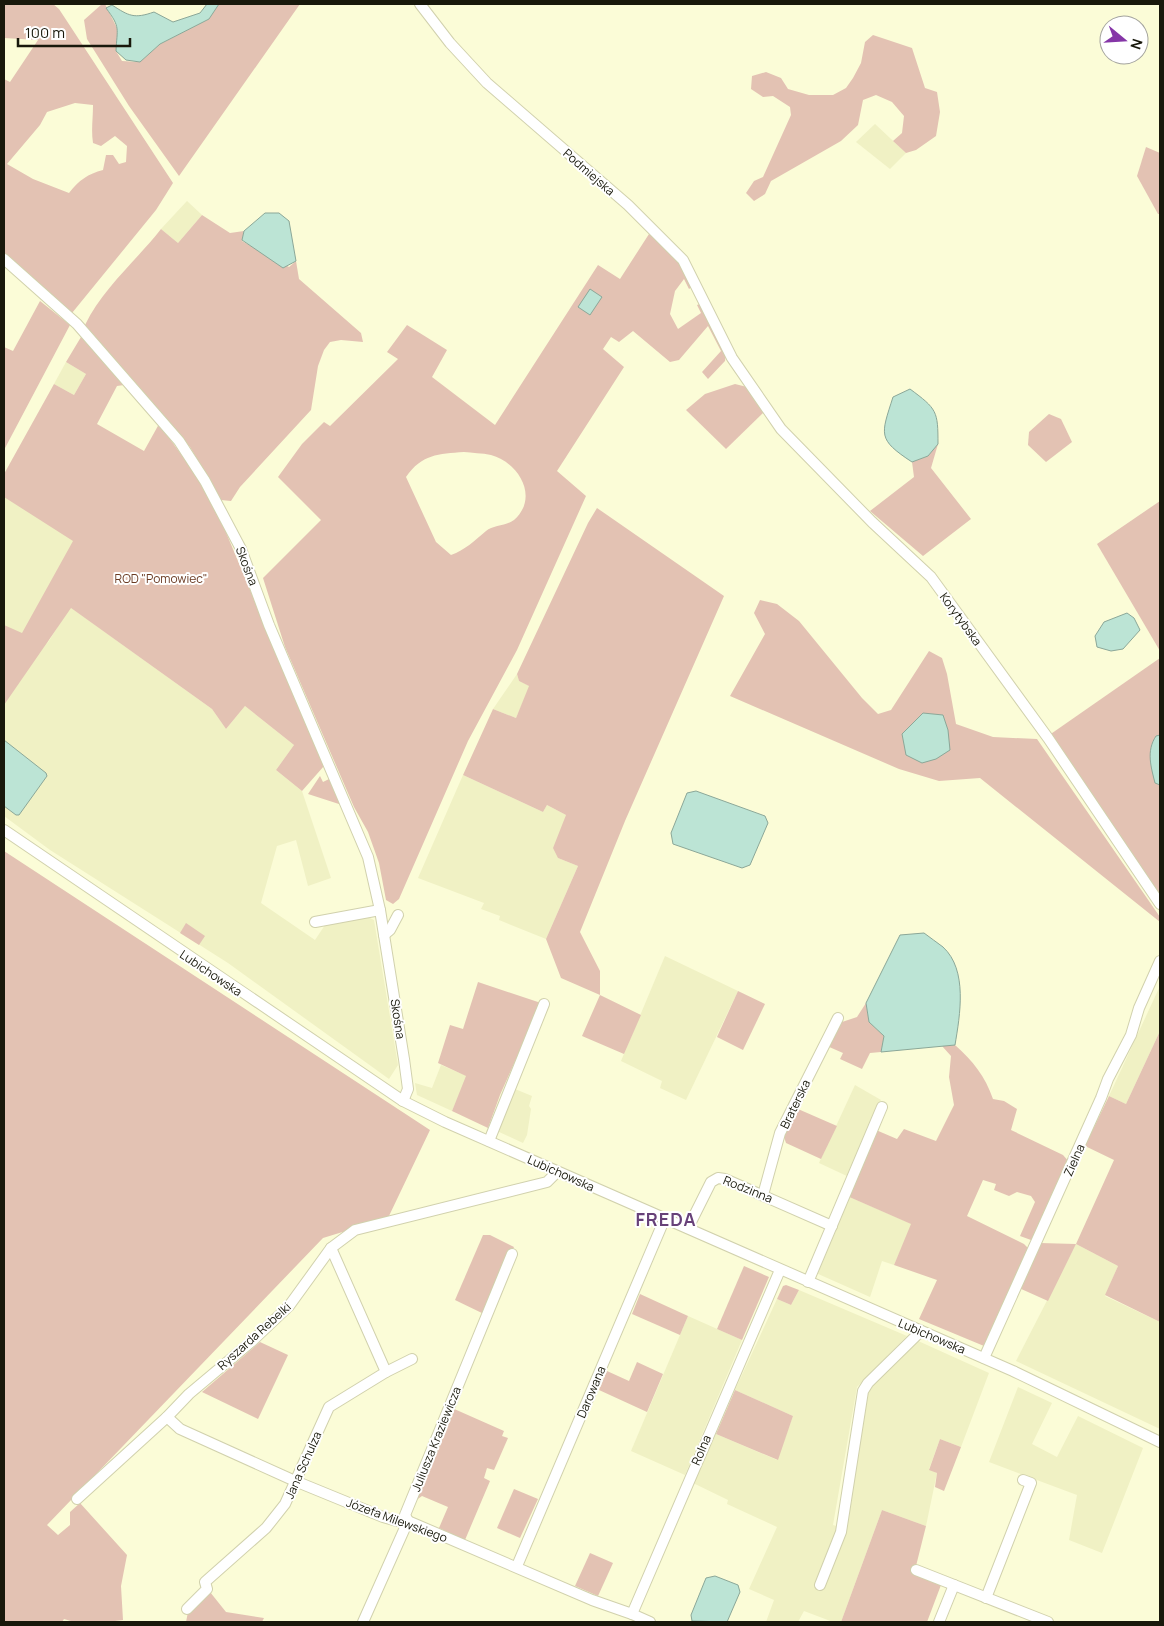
<svg xmlns="http://www.w3.org/2000/svg" width="1164" height="1626" viewBox="0 0 1164 1626" font-family="Manrope,sans-serif">
<style>
.built{fill:#f0f1c4}
.green{fill:#e3c2b3;fill-rule:evenodd}
.water{fill:#bce4d5;stroke:#8ba798}
.lines{fill:none;stroke-linecap:round;stroke-linejoin:round}
.minor-casing{stroke:#d1d1ad;stroke-width:12}
.minor{stroke:#fff;stroke-width:10}
.labels{text-anchor:middle;dominant-baseline:central;stroke-width:4;stroke-linejoin:round;paint-order:stroke}
.street-label{font-size:12px;fill:#18180b;stroke:#fff}
.park-label{font-size:12px;fill:#6a3a22;stroke:#fff}
.district-label{font-size:18px;font-weight:bold;letter-spacing:1px;fill:#674179;stroke:#fff}
</style>
<rect width="100%" height="100%" fill="#fbfcd7"/>
<g class="built">
<polygon points="875,124 906,153 890,169 856,142"/>
<polygon points="187,201 202,215 178,243 161,229"/>
<polygon points="66,362 86,374 74,395 54,384"/>
<polygon points="4,479 98,532 47,644 70,607 212,709 226,729 245,706 294,745 276,770 302,791 331,878 308,886 296,840 277,846 261,903 315,940 325,925 368,917 374,920 398,1065 389,1079 228,963 50,850 4,816"/>
<polygon points="517,674 519,681 530,686 516,718 493,709"/>
<polygon points="463,775 543,812 547,805 566,815 558,858 578,866 546,939 499,920 500,916 481,909 484,903 418,878"/>
<polygon points="665,956 738,991 686,1100 660,1088 662,1081 621,1061"/>
<polygon points="1160,986 1160,1031 1126,1104 1109,1096"/>
<polygon points="441,1065 467,1076 452,1111 417,1095 415,1083 432,1088"/>
<polygon points="855,1085 881,1100 849,1177 819,1163"/>
<polygon points="515,1089 532,1096 529,1106 531,1109 527,1135 523,1143 497,1131"/>
<polygon points="847,1196 912,1224 894,1265 882,1261 870,1297 816,1273"/>
<polygon points="1076,1244 1118,1266 1105,1296 1160,1322 1160,1429 1016,1361"/>
<polygon points="799,1290 907,1336 857,1387 833,1525 846,1529 852,1499 848,1497 866,1391 916,1340 989,1373 961,1447 940,1439 929,1469 937,1473 926,1526 882,1510 841,1622 833,1622 804,1611 798,1622 766,1622 774,1600 749,1589 777,1527 727,1504 728,1500 693,1483 716,1434 777,1460 793,1416 735,1390 777,1299 791,1305"/>
<polygon points="688,1316 742,1340 685,1475 631,1451"/>
<polygon points="1018,1387 1052,1403 1032,1444 1057,1457 1078,1416 1143,1448 1102,1553 1069,1540 1077,1495 989,1462"/>
</g>
<g class="green">
<path d="M 4,4 L 53,4 L 59,9 L 173,183 L 156,210 L 72,313 L 4,253 L 4,79 L 10,82 L 38,40 L 4,38 ZM 75,103 L 93,105 C 93,119 91,130 93,143 L 101,146 L 115,136 L 127,146 L 126,162 L 119,164 L 113,155 L 106,155 L 103,170 C 88,174 79,180 69,193 L 33,179 L 7,164 L 40,125 L 47,112 Z"/>
<polygon points="102,4 105,4 119,32 116,51 122,61 140,62 160,44 209,19 219,4 300,4 179,176 129,106 87,39 84,20"/>
<polygon points="873,35 912,48 925,88 937,92 940,112 936,136 916,150 906,153 893,141 902,133 904,116 892,102 876,95 863,100 858,125 841,141 771,181 765,194 754,201 746,193 754,181 763,177 791,115 790,107 773,96 763,97 751,89 752,76 766,72 781,78 788,89 809,95 833,95 846,88 853,78 861,63 865,42"/>
<polygon points="1146,147 1160,153 1160,214 1158,214 1137,176"/>
<path d="M 202,215 L 230,233 L 244,231 L 242,241 L 289,267 L 296,261 L 299,279 L 361,333 L 363,342 L 341,340 L 330,342 L 324,350 L 318,366 L 311,410 L 240,487 L 231,501 L 221,500 L 190,447 L 85,325 C 103,288 136,261 161,229 L 178,243 Z"/>
<path d="M 649,234 L 671,251 L 695,285 L 689,289 L 684,279 L 675,291 L 670,314 L 678,329 L 701,313 L 697,305 L 704,302 L 726,354 L 725,361 L 708,379 L 702,372 L 721,351 L 708,326 L 679,360 L 670,362 L 633,331 L 619,342 L 611,337 L 603,349 L 624,367 L 557,471 L 586,496 L 517,650 L 468,741 L 399,899 L 393,904 L 386,900 L 379,863 L 368,832 L 354,807 L 285,647 L 263,578 L 321,520 L 278,477 L 302,444 L 324,422 L 330,426 L 398,359 L 387,352 L 407,325 L 447,350 L 432,377 L 495,425 L 598,265 L 620,279 ZM 464,452 C 472,453 482,453 491,455 C 518,462 540,497 514,520 C 506,526 493,525 486,531 C 474,541 465,550 451,555 L 436,542 L 406,477 C 422,454 438,454 464,452 Z"/>
<polygon points="40,301 70,325 4,450 4,347 13,351"/>
<polygon points="81,337 124,385 117,386 97,424 144,451 159,424 191,468 217,511 324,766 302,791 276,770 294,745 245,706 226,729 212,709 71,608 4,705 4,625 22,633 73,541 4,497 4,474 54,384 74,395 86,374 66,362"/>
<polygon points="735,384 747,387 766,410 726,449 686,410 705,394"/>
<polygon points="1049,414 1061,419 1072,442 1046,462 1028,445 1029,432"/>
<polygon points="938,444 931,468 971,519 923,556 870,511 914,477 912,462 928,456"/>
<polygon points="1160,501 1160,651 1097,544"/>
<polygon points="597,508 724,596 625,821 580,932 600,971 600,995 641,1015 624,1054 582,1036 600,995 561,978 546,939 578,866 558,858 553,848 566,815 547,805 543,812 463,775 493,709 516,718 529,686 519,681 517,674 588,523"/>
<polygon points="760,600 777,604 799,621 862,698 878,714 891,710 929,651 942,658 947,674 956,724 993,737 1037,739 1160,917 1160,922 980,778 939,781 899,769 730,696 765,634 754,613"/>
<polygon points="1160,658 1160,735 1156,736 1155,783 1160,785 1160,898 1045,738"/>
<polygon points="320,776 323,782 329,779 342,805 308,794"/>
<path d="M 4,851 L 430,1130 L 388,1218 L 323,1238 L 47,1525 L 58,1535 L 70,1525 L 70,1512 L 80,1503 L 127,1555 L 121,1586 L 123,1620 C 105,1622 82,1626 64,1619 L 62,1622 L 4,1622 Z"/>
<polygon points="186,923 205,936 199,945 180,933"/>
<polygon points="478,982 541,1003 500,1095 488,1128 452,1111 466,1076 438,1063 450,1025 463,1029"/>
<polygon points="738,991 765,1004 743,1050 717,1037"/>
<polygon points="866,1003 869,1022 884,1036 881,1052 870,1053 862,1069 840,1059 843,1053 827,1046 842,1022 857,1017"/>
<polygon points="1160,1031 1160,1322 1105,1295 1118,1266 1076,1244 1048,1301 1019,1288 1040,1243 1076,1244 1114,1160 1085,1146 1109,1096 1126,1104"/>
<path d="M 955,1045 C 973,1061 985,1076 993,1099 L 1004,1101 L 1017,1109 L 1011,1130 L 1063,1155 L 1070,1163 L 1036,1239 L 1031,1240 L 1020,1236 L 1035,1202 L 1031,1196 L 1017,1192 L 1009,1196 L 994,1190 L 996,1184 L 983,1180 L 967,1216 L 1024,1244 L 1030,1250 L 984,1346 L 919,1319 L 937,1280 L 894,1265 L 911,1224 L 847,1196 L 876,1130 L 897,1139 L 904,1129 L 936,1141 L 954,1105 L 949,1077 L 951,1056 L 942,1046 Z"/>
<polygon points="798,1109 837,1126 821,1159 786,1143 784,1137"/>
<polygon points="483,1235 490,1235 514,1247 486,1315 455,1300"/>
<polygon points="744,1266 769,1277 742,1340 717,1329"/>
<polygon points="786,1285 799,1290 791,1305 777,1299 783,1286"/>
<polygon points="640,1294 688,1316 680,1335 632,1314"/>
<polygon points="260,1342 288,1355 258,1419 202,1392"/>
<polygon points="637,1362 663,1374 647,1412 599,1390 607,1371 629,1381"/>
<polygon points="735,1390 793,1416 778,1460 716,1434"/>
<polygon points="452,1408 504,1431 502,1436 508,1438 494,1470 487,1468 484,1478 490,1481 465,1540 439,1528 448,1507 422,1496 412,1503"/>
<polygon points="940,1439 961,1447 944,1491 935,1487 937,1473 929,1470"/>
<polygon points="514,1489 538,1499 520,1538 497,1528"/>
<polygon points="882,1510 926,1526 914,1574 941,1585 927,1622 841,1622"/>
<polygon points="590,1553 613,1563 598,1596 575,1586"/>
<polygon points="210,1592 226,1612 264,1618 262,1622 186,1622 188,1612"/>
</g>
<g class="water">
<path d="M 207,4 L 219,4 L 209,19 L 160,44 L 140,62 L 126,60 L 116,51 C 117,28 121,28 106,8 L 112,5 C 129,16 134,19 154,12 L 173,22 L 200,13 Z"/>
<polygon points="265,213 279,213 289,221 296,261 283,268 242,240 244,231"/>
<polygon points="590,289 602,297 590,315 578,307"/>
<path d="M 910,389 C 937,409 938,411 938,444 L 928,456 L 912,462 C 877,439 881,435 893,397 Z"/>
<polygon points="1127,613 1134,618 1140,630 1123,649 1111,651 1097,647 1095,636 1104,622"/>
<polygon points="923,713 943,715 948,730 950,750 936,759 922,763 906,755 902,734"/>
<path d="M 1160,735 L 1160,785 L 1155,783 C 1151,767 1146,751 1156,736 Z"/>
<polygon points="4,740 46,773 47,776 19,815 16,815 4,806"/>
<polygon points="696,791 765,816 768,823 750,865 742,868 673,844 671,833 687,793"/>
<path d="M 924,933 C 930,938 937,942 943,947 C 968,970 960,1015 955,1045 L 881,1052 L 884,1036 L 869,1022 L 866,1003 L 900,935 Z"/>
<polygon points="715,1576 738,1585 740,1592 727,1622 692,1621 691,1615 706,1578"/>
</g>
<g class="lines">
<g class="minor-casing">
<g id="minor">
<polyline points="420,4 450,43 487,83 628,205 683,260 732,358 781,429 872,522 931,577 1048,738 1160,904"/>
<polyline points="4,259 77,324 179,441 205,481 241,549 269,625 368,857 380,910 404,1059 408,1089 403,1101"/>
<polyline points="4,830 403,1101 445,1122 1013,1371 1160,1442"/>
<polyline points="315,922 380,910"/>
<polyline points="384,935 390,930 398,915"/>
<polyline points="489,1141 544,1004"/>
<polyline points="763,1195 780,1133 838,1018"/>
<polyline points="688,1228 711,1182 718,1178 725,1179 832,1226"/>
<polyline points="808,1282 882,1107"/>
<polyline points="984,1358 1101,1098 1108,1079 1131,1035 1139,1008 1160,961"/>
<polyline points="386,1372 412,1359"/>
<polyline points="167,1417 180,1429 295,1481 383,1517 397,1521 408,1521 592,1600 632,1614"/>
<polyline points="77,1499 167,1417 189,1394 251,1342 289,1306 331,1248 355,1230 547,1182 557,1172"/>
<polyline points="517,1566 665,1218"/>
<polyline points="916,1570 1048,1622"/>
<polyline points="820,1585 841,1532 863,1391 868,1383 921,1331"/>
<polyline points="986,1598 1031,1483 1023,1480"/>
<polyline points="187,1609 207,1589 205,1582 266,1528 285,1504 329,1407 386,1372 331,1248"/>
<polyline points="363,1622 408,1521 405,1515 512,1254"/>
<polyline points="650,1622 632,1614 780,1270"/>
<polyline points="939,1622 954,1585"/>
</g>
</g>
<use href="#minor" class="minor"/>
</g>
<g class="labels">
<g class="street-label">
<text transform="translate(589 172) rotate(41)">Podmiejska</text>
<text transform="translate(247 566) rotate(69)">Skośna</text>
<text transform="translate(961 619) rotate(54)">Korytybska</text>
<text transform="translate(211 973) rotate(34)">Lubichowska</text>
<text transform="translate(398 1019) rotate(81)">Skośna</text>
<text transform="translate(795 1104) rotate(-64)">Braterska</text>
<text transform="translate(1074 1160) rotate(-66)">Zielna</text>
<text transform="translate(561 1173) rotate(24)">Lubichowska</text>
<text transform="translate(748 1189) rotate(22)">Rodzinna</text>
<text transform="translate(254 1336) rotate(-42)">Ryszarda Rebelki</text>
<text transform="translate(932 1336) rotate(23)">Lubichowska</text>
<text transform="translate(591 1392) rotate(-67)">Darowana</text>
<text transform="translate(436 1439) rotate(-68)">Juliusza Kraziewicza</text>
<text transform="translate(701 1450) rotate(-67)">Rolna</text>
<text transform="translate(303 1465) rotate(-66)">Jana Schulza</text>
<text transform="translate(397 1520) rotate(20)">Józefa Milewskiego</text>
</g>
<g class="park-label">
<text x="161" y="578">ROD "Pomowiec"</text>
</g>
<g class="district-label">
<text x="666" y="1219">FREDA</text>
</g>
</g>
<rect width="1164" height="1626" fill="none" stroke="#18180b" stroke-width="10"/>
<g transform="translate(1124 40) rotate(108)"><circle r="24" fill="#ffffff" stroke="#a3a39d"/>
<path d="M0-4L9 19L0 12L-9 19Z" fill="#8536a7"/>
<text y="-8" font-size="14" font-weight="bold" text-anchor="middle" fill="#18180b">N</text>
</g>
<path d="M18 38v8h112v-8" fill="none" stroke="#18180b" stroke-width="2.5"/>
<text x="25" y="38" font-size="15" fill="#18180b" stroke="#ffffff" stroke-width="4" paint-order="stroke">100 m</text>
</svg>
